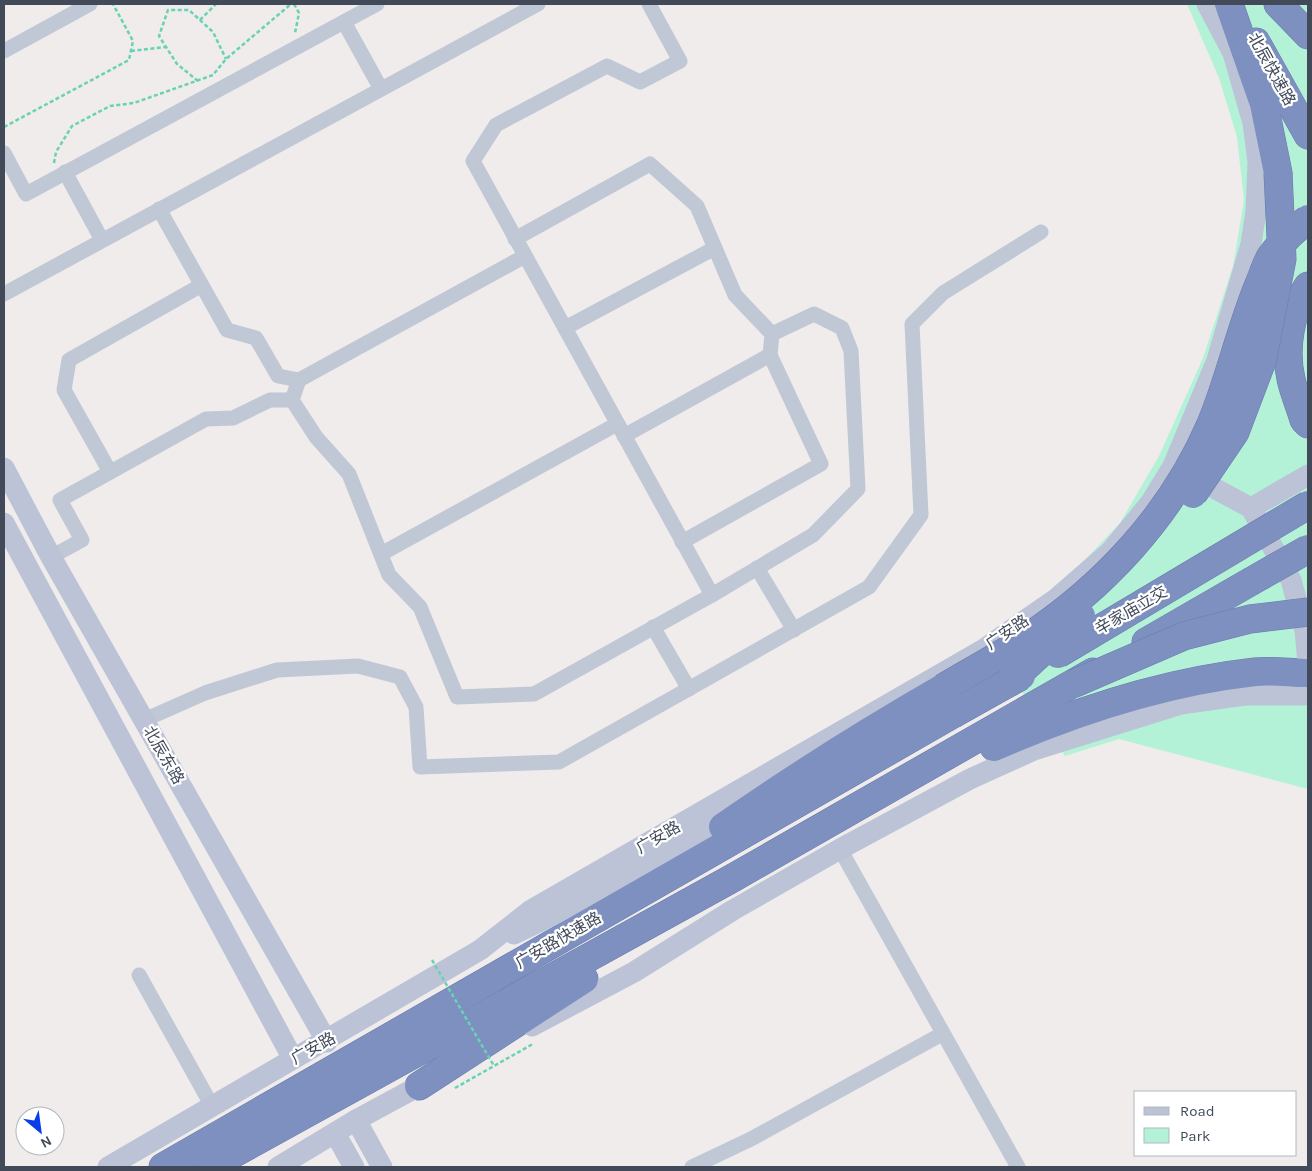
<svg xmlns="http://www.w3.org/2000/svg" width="1312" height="1171" viewBox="0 0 1312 1171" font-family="Karla,'Noto Sans SC',sans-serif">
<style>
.green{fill:#b4f2d8}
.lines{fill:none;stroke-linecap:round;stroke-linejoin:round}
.highway-casing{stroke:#697bac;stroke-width:29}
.path{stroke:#69d2b4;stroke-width:2.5;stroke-dasharray:4 2.5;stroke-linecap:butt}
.street{stroke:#c0c7d5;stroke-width:15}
.secondary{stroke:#bcc3d7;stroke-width:21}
.highway{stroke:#7e90c0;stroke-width:28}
.highway-bridge-casing{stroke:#697bac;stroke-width:29;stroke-linecap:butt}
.path-bridge{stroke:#69d2b4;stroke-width:2.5;stroke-dasharray:4 2.5;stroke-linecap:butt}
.highway-bridge{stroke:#7e90c0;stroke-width:28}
.labels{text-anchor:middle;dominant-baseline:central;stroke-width:4.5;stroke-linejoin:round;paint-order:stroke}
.street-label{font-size:16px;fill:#424a5a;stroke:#fff}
</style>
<rect width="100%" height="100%" fill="#efeceb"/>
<polygon class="green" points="1187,4 1308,4 1308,789 1119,739 1065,756 985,637 1062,584 1120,523 1159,456 1203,358 1233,266 1244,200 1237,137 1219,78"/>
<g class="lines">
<g class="highway-casing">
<g id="highway">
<polyline points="1229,4 1264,104 1278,173"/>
<polyline points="1278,4 1308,35"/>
<polyline points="1256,42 1308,135"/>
<path d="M 1308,286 C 1290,311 1284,349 1291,379 C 1294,393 1300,406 1304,420 L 1308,424"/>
<polyline points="1146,642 1250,582"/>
<path d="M 994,747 C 1076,711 1165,682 1255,672 C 1272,670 1291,673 1308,673"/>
<path d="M 723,827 C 795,777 868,731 943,688"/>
<polyline points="419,1086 584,979"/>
<polyline points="163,1167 953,714"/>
<polyline points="209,1167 731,879 1093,672"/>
</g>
</g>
<g class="path">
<polyline points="294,4 299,13 295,33"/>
<polyline points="200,20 216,4"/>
<polyline points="131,51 166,47"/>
<polyline points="198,81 177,64 159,36 168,10 189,10 213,32 226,59"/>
<polyline points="4,127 129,60 133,41 113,4"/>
<polyline points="54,163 56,152 72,126 110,106 134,103 213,75 226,59 291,4"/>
<polyline points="455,1088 531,1045 530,1043"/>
</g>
<g class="street">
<polyline points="344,22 381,89"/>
<polyline points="4,51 90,4"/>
<polyline points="4,153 26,194 377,4"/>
<polyline points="65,172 102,240"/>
<polyline points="159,209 227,330 256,338 278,376 299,380 292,400 316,437 349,474 389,575 420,607 457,697 534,694 712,595 473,161 496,125 607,66 640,82 680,61 649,4"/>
<polyline points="515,239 650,164 697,206 735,295 772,334 770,355 821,464 682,542"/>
<polyline points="4,294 538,4"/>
<polyline points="565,328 715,248"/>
<polyline points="299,380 525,256"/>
<polyline points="624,436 770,355"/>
<polyline points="110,472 64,390 69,360 200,286"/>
<polyline points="381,554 617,424"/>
<polyline points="51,557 82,540 60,500 206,419 233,418 270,400 292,400"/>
<polyline points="757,568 794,630"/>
<polyline points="712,595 813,535 858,489 851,351 842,328 814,314 772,334"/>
<polyline points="653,627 689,689"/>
<polyline points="144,720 205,693 277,670 358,666 400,677 416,707 420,767 559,762 869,587 921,515 912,324 943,293 1041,232"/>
<polyline points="840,849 1018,1167"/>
<polyline points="139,975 212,1106"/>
<polyline points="692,1167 751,1139 942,1034"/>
</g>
<g class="secondary">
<polyline points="4,468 51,557 327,1042"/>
<polyline points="1188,474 1251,508 1291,580 1305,631 1308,662"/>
<polyline points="1251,508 1308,475"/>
<polyline points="4,523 293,1059"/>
<path d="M 514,934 C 591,898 663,859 735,813"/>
<polyline points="532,1026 634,972 733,910 840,849 970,779 1034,750 1181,704 1245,695 1308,695"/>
<polyline points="356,1120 382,1167"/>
<polyline points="335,1133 354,1167"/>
<polyline points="108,1167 480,950 531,910 984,649 1057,598 1111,551 1151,502 1173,466 1217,360 1251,244 1256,211 1258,162 1253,123 1233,53 1207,4"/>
<polyline points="278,1167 356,1120 432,1079"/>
</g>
<use href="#highway" class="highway"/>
<g class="highway-bridge-casing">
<g id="highway-bridge">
<polyline points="1193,494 1235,432 1262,361 1282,259 1278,173"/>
<polyline points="1250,582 1308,549"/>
<polyline points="1058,654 1308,505"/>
<polyline points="1073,684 1184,636 1250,619 1308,612"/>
<polyline points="1006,685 1081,616"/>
<path d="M 943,688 C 968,673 994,659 1019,643 C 1102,590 1172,515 1211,424 C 1230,378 1240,330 1259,284 C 1263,275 1266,264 1271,256 C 1282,241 1294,230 1308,219"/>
<polyline points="953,714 1021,676"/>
</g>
</g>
<polyline class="path-bridge" points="432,960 494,1066"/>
<use href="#highway-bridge" class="highway-bridge"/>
</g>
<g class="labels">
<g class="street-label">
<text transform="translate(1272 69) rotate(61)">北辰快速路</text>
<text transform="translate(1131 610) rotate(-30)">辛家庙立交</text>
<text transform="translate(1007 632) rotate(-34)">广安路</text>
<text transform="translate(164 755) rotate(60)">北辰东路</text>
<text transform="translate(658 837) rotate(-30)">广安路</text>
<text transform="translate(558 940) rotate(-30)">广安路快速路</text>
<text transform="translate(313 1048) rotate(-29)">广安路</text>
</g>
</g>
<rect width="1312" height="1171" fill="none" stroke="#424a5a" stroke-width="10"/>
<rect x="1134" y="1091" width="162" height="65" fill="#ffffff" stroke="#b3b7bd"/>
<rect x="1144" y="1107" width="25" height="8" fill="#bcc3d7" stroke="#b3b7bd"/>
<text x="1180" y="1116" font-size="15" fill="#424a5a">Road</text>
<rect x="1144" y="1128" width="25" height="15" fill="#b4f2d8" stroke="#b3b7bd"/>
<text x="1180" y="1141" font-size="15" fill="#424a5a">Park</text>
<g transform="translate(40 1131) rotate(151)"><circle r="24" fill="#ffffff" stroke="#b3b7bd"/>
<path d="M0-4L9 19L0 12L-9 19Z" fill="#093deb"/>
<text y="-8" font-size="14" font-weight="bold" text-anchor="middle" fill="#424a5a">N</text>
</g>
</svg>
